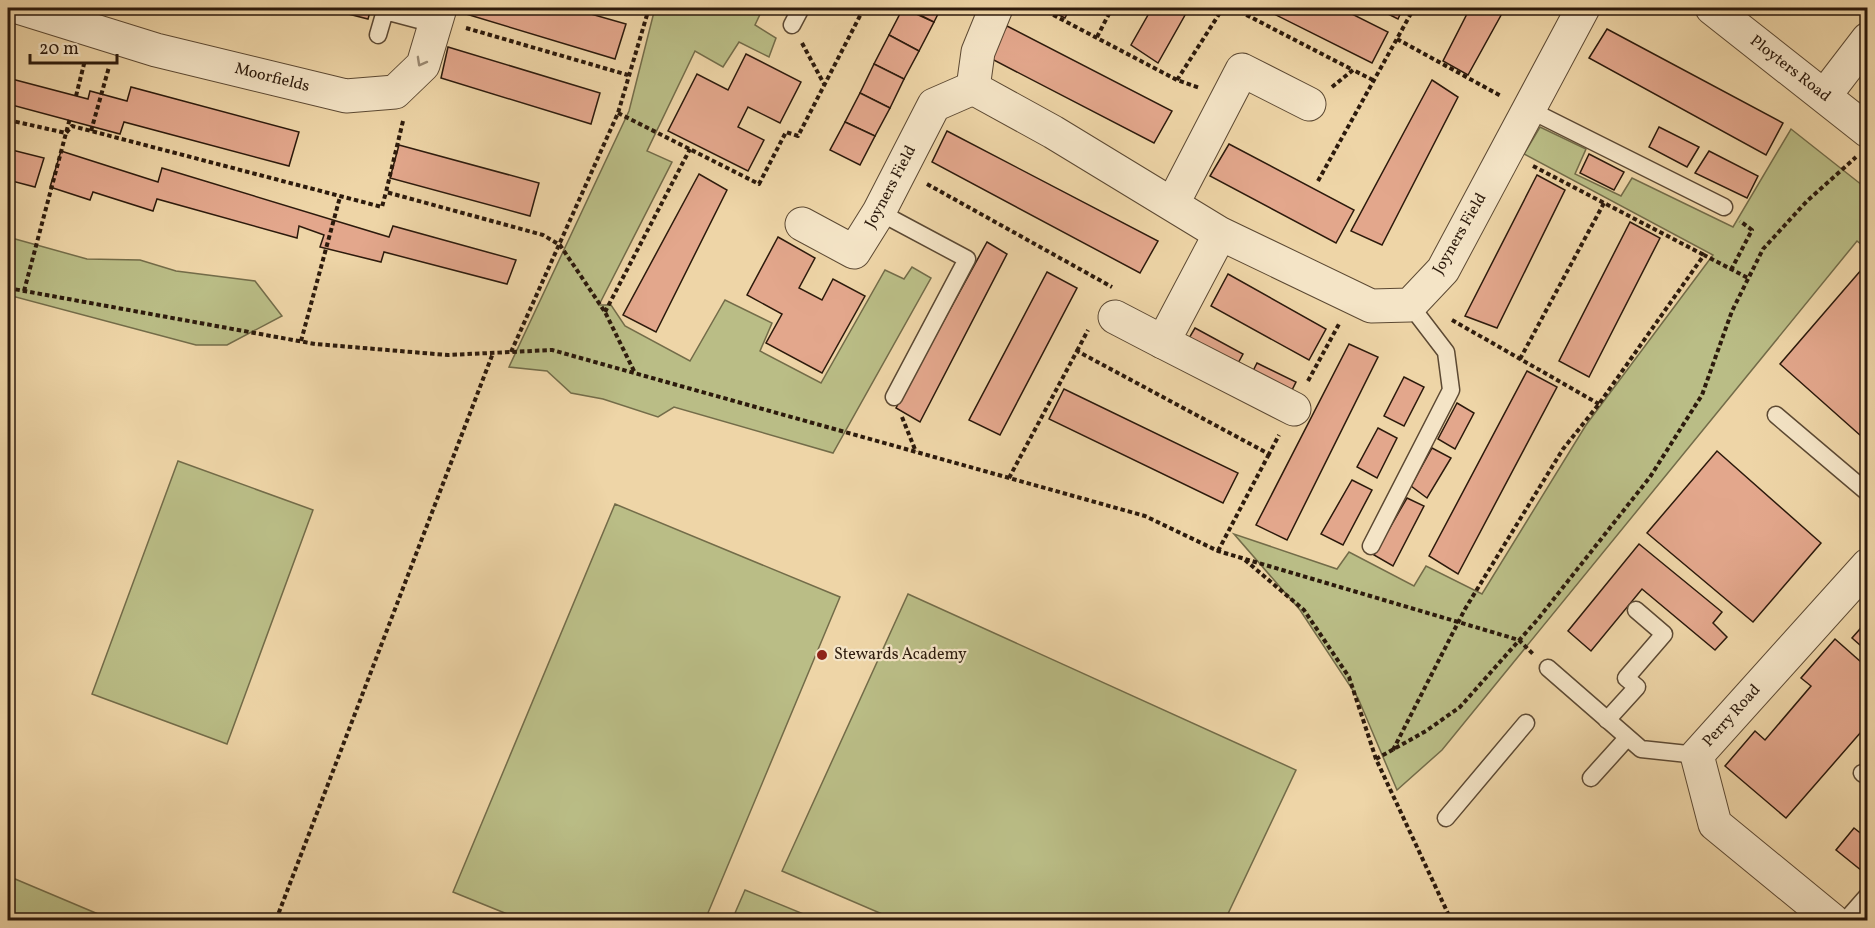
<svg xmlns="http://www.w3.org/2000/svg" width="1875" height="928" viewBox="0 0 1875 928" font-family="Vollkorn,serif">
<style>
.green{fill:#babd86;stroke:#736c49;stroke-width:1.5}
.building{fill:#e3a78c;stroke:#2c1a0c;stroke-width:1.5}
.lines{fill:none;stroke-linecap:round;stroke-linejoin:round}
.lane-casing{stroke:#5c4933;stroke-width:19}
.street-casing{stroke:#5c4933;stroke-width:35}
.path{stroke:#2c1a0c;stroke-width:4;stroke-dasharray:4.5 3;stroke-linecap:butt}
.lane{stroke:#f4e4c6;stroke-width:16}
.street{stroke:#f4e4c6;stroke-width:33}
.oneway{stroke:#9a8972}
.poi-dot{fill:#8f2418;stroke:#f4e4c6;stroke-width:2}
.labels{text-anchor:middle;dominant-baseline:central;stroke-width:4.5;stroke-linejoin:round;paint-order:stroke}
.street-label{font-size:16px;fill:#2c1a0c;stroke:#f4e4c6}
.poi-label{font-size:16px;fill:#2c1a0c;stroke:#f4e4c6;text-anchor:start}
</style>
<rect width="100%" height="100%" fill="#eed5a7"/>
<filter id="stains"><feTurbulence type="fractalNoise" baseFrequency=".00333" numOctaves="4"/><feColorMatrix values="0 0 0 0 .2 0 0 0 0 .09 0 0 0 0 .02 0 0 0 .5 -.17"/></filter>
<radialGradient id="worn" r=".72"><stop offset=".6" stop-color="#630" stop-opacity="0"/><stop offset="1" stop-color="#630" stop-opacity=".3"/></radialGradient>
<g class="green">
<polygon points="655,8 763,8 755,25 776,38 769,57 739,42 723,67 695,51 647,151 672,162 599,305 611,305 625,326 690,361 725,300 772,323 760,351 821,383 885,270 904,279 912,267 931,278 833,453 674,407 658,417 603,399 571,393 547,371 509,367 629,111"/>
<polygon points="1540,127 1586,149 1575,174 1621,196 1632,178 1733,227 1791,129 1867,189 1867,249 1857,241 1442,750 1397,790 1358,698 1300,610 1234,534 1337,569 1349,552 1414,586 1426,566 1482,594 1586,425 1713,255 1524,154"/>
<polygon points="8,237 87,259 140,260 176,271 255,281 282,316 227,345 196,345 8,295"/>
<polygon points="178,461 313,510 227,744 92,694"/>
<polygon points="615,504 840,597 705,920 522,920 453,892"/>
<polygon points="908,594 1296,770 1225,920 896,920 782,871"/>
<polygon points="8,876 110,919 112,920 8,920"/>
<polygon points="745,890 818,920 732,920"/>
</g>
<g class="building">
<polygon points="325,8 371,8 368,19"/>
<polygon points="468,8 570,8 626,24 615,59 466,14"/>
<polygon points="903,8 934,22 919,51 889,35"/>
<polygon points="906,8 941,8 934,22"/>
<polygon points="1045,8 1070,8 1065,18"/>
<polygon points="1152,8 1189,8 1158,63 1131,45"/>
<polygon points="1262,8 1340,8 1388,32 1372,63"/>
<polygon points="1376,8 1403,8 1398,19"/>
<polygon points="1470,8 1505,8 1468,75 1443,61"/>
<polygon points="1007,26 1172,111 1154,143 988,57"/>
<polygon points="1607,29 1783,123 1766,155 1589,58"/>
<polygon points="889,35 919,51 904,79 874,64"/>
<polygon points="448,47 600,93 591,124 441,78"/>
<polygon points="746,54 801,82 780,123 748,107 738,127 764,140 748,171 668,131 697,74 728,90"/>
<polygon points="874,64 904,79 890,108 860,93"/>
<polygon points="8,78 88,99 90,91 127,101 131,87 299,132 289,166 124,122 120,134 8,104"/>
<polygon points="1432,80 1458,97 1382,245 1351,231"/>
<polygon points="860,93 890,108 875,136 845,122"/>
<polygon points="845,122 875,136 860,165 830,150"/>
<polygon points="1659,127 1699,147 1687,167 1649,147"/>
<polygon points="947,131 1158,241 1140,273 932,162"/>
<polygon points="1229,144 1354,210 1336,243 1210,176"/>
<polygon points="399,145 539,183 530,216 390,178"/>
<polygon points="8,149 44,158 35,187 8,180"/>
<polygon points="61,151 158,182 162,168 389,237 393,226 516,260 507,284 384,252 381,262 320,247 324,235 299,226 297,238 157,199 153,211 93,192 90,200 50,187"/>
<polygon points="1709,151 1758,176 1747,198 1695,173"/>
<polygon points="1589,154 1624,172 1614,190 1580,173"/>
<polygon points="699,174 727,190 656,332 623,315"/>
<polygon points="1537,175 1565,190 1497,328 1465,316"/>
<polygon points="1630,222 1660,238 1589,377 1559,361"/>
<polygon points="778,237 815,258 799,288 822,300 833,279 865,296 822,373 766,343 782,314 747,295"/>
<polygon points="987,242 1007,254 920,422 896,408"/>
<polygon points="1868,262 1868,428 1861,436 1780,364"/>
<polygon points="1047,272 1077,288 1000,435 969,420"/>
<polygon points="1228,274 1326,329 1309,360 1211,306"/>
<polygon points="1195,328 1243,354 1231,376 1182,350"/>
<polygon points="1349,344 1378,357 1287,540 1256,525"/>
<polygon points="1257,363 1296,382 1285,404 1246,385"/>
<polygon points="1527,371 1557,387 1458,574 1429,556"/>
<polygon points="1404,377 1424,387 1404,426 1384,416"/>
<polygon points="1064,389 1238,473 1223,503 1049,419"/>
<polygon points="1457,403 1474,413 1455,449 1438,439"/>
<polygon points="1378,428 1397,438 1377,478 1357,467"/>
<polygon points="1432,448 1451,458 1427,498 1411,486"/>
<polygon points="1717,451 1821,543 1753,622 1647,533"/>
<polygon points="1352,480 1372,490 1343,545 1321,534"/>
<polygon points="1407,498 1424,506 1393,566 1374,555"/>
<polygon points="1639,544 1722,612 1713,623 1727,637 1715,650 1642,589 1591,651 1568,631"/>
<polygon points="1868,620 1868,652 1852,638"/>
<polygon points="1835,639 1861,662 1868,655 1868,724 1786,818 1725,766 1755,731 1765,740 1811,686 1801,678"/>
<polygon points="1854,828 1868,839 1867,875 1836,850"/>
</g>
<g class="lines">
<g class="lane-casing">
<g id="lane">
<polyline points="792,25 801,8"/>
<polyline points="378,35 385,11 434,24"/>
<polyline points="1528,109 1724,207"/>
<polyline points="879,212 967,259 894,397"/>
<polyline points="1776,415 1868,493"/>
<polyline points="1371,546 1451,390 1446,352 1410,305"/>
<polyline points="1548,668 1641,749 1697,755"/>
<polyline points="1607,720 1637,687 1626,678 1664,634 1636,610"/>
<polyline points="1862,773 1868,777"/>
<polyline points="1591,778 1627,738"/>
<polyline points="1446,818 1526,723"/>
<polyline points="1846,920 1868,895"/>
</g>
</g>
<g class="street-casing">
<g id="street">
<polyline points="21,8 156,50 346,96 395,92 423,65 440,8"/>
<polyline points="996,8 978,52 973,88 1053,132 1219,233 1371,306 1410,305 1443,270 1583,8"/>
<polyline points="1712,8 1868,131"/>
<polyline points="1825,95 1868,39"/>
<polyline points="1173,203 1242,70 1309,104"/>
<polyline points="802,224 854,252 879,212 934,105 973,88"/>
<polyline points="1220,234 1163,342 1294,409"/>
<polyline points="1115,317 1163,342"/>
<polyline points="1832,920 1715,824 1697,755 1868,565"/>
</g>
</g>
<g class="path">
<polyline points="1040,8 1177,80 1200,88"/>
<polyline points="1233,8 1353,70"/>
<polyline points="466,28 628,75"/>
<polyline points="1097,37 1112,8"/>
<polyline points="1397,39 1501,96"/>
<polyline points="802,43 824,84"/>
<polyline points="1177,80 1223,8"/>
<polyline points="1332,87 1353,70 1373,80"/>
<polyline points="76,96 85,60"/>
<polyline points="618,113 759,184 786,132 798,136 864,8"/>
<polyline points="8,120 66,133 72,126 382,207 386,192"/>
<polyline points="403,121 386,192 543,235 560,245 605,312 635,373"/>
<polyline points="91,131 109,67"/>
<polyline points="1533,166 1704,255"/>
<polyline points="1318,181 1414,8"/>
<polyline points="927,184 1112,287"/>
<polyline points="1731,270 1752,230 1740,221"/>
<polyline points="8,288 315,344 448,355 552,350 1145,516 1218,551 1519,640 1533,654"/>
<polyline points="24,291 70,118"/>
<polyline points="605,312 690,149"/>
<polyline points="1452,320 1599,404"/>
<polyline points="301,341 340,197"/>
<polyline points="1077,351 1088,330"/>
<polyline points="511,352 618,113 649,8"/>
<polyline points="1520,359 1604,203"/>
<polyline points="1308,381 1339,324"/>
<polyline points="902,417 916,452"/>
<polyline points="1009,478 1077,351 1269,454 1279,435"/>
<polyline points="1218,551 1269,454"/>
<polyline points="1245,560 1304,610 1349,677 1376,759 1451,920"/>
<polyline points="1393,750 1465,609 1563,449 1599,404 1704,255 1748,278"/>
<polyline points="1376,759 1426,731 1460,707 1538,619 1650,477 1702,395 1732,311 1763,249 1807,201 1856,157"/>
<polyline points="276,920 493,353"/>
</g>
<use href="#lane" class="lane"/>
<use href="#street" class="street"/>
</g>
<defs><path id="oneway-chevron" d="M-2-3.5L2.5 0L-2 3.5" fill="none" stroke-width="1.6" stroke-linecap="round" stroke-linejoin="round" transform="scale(1.5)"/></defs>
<use class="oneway" href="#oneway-chevron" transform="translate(421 62) rotate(119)"/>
<circle class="poi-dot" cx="822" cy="655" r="6"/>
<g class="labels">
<g class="street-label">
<text transform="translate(1790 69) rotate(38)">Ployters Road</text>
<text transform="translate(272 78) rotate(14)">Moorfields</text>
<text transform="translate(891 187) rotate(-62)">Joyners Field</text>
<text transform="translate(1460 234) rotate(-60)">Joyners Field</text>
<text transform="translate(1732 716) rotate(-48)">Perry Road</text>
</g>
<g class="poi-label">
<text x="834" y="655">Stewards Academy</text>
</g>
</g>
<rect width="1875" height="928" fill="none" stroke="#eed5a7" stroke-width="30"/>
<rect x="9" y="9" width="1857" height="910" fill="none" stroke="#2c1a0c" stroke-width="3"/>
<rect x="15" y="15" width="1845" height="898" fill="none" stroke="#2c1a0c" stroke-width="1.5"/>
<path d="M30 54v9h87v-9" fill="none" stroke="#2c1a0c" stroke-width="3"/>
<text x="39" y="54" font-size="18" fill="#2c1a0c" stroke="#f4e4c6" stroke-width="4.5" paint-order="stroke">20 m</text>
<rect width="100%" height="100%" filter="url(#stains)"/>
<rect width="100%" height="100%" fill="url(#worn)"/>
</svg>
